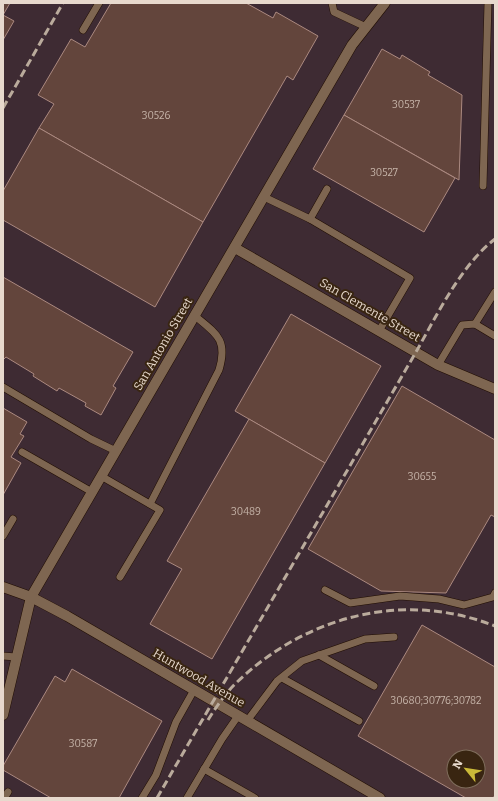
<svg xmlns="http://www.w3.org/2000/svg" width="498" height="801" viewBox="0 0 498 801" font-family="Bitter,serif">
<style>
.industrial{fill:#3e2b33;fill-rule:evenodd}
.building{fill:#63453c;stroke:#ab8980;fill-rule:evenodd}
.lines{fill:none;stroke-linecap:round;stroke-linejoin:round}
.service-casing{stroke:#200d00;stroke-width:8}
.minor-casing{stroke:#200d00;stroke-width:11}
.tertiary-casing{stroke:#200d00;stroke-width:11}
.service{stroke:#7e6651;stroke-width:7}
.minor{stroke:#7e6651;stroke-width:10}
.tertiary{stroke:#7e6651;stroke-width:10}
.rail{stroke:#baab9c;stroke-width:3;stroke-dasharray:8 4;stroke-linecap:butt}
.labels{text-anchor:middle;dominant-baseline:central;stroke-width:4;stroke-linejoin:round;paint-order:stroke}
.number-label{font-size:10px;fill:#c6b4a9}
.street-label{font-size:12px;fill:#e7d9cd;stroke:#392511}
</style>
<rect width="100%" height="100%" fill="#392511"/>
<path class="industrial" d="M 3,3 L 495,3 L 495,798 L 3,798 ZM 454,757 L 478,757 L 478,781 L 454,781 Z"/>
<g class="building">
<polygon points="3,3 10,3 3,15 14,21 3,40"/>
<polygon points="111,3 246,3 273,18 276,12 318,36 293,80 287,76 203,222 39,128 54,104 38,95 71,39 85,47"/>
<polygon points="382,49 400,59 402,55 430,72 428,75 462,95 459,180 344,115"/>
<polygon points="344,115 455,178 424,232 313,169"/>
<polygon points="39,128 203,222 155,307 3,220 3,191"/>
<polygon points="3,277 133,352 113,386 116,388 101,415 85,406 86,403 59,388 57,391 33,376 34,374 6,357 3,360"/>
<polygon points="291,314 381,366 325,463 235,411"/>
<polygon points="402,386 495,440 495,517 491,515 446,593 381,591 308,549"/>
<polygon points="3,408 27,422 20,434 24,436 11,457 21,463 3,495"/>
<polygon points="249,419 325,463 212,659 150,624 182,569 167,561"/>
<path d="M 422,625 L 495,667 L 495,795 L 493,798 L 466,798 L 358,736 ZM 454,757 L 478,757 L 478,781 L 454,781 Z"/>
<polygon points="72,669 162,721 119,798 51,798 3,770 3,766 55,676 65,682"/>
</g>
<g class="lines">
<g class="service-casing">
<g id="service">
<polyline points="332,3 334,12 366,27"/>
<polyline points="83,30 99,3"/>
<polyline points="483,186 488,3"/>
<polyline points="264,197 310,219 410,278 379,331"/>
<polyline points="310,219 327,189"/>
<polyline points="475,324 495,292"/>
<polyline points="438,365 462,325 475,324 495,336"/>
<polyline points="3,387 91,439 116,451"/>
<polyline points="22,452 92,492"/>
<polyline points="101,476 160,510 120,577"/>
<path d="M 150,504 L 219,370 C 228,340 217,334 195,316"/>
<polyline points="3,536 13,519"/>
<polyline points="325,590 350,603 400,596 439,599 464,605 493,597 495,593"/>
<polyline points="319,655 374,686"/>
<polyline points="3,656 16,657"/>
<polyline points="282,678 359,721"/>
<polyline points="247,721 277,681 302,661 365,639 394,637"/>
<polyline points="204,769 255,798"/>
<polyline points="4,798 8,792"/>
<polyline points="142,798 156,775 176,722 194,690"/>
<polyline points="187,798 222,739 238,716"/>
</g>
</g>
<g class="minor-casing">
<g id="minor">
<polyline points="235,248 438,365 495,389"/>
<polyline points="3,715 31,597 352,45 385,3"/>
</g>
</g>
<g class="tertiary-casing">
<polyline id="tertiary" points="3,587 31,597 67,616 380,798"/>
</g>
<use href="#service" class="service"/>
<use href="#minor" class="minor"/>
<use href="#tertiary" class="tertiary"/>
<g class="rail">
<polyline points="3,108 63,3"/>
<path d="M 208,720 C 216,707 225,694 235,684 C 305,616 403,590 495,626"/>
<path d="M 157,798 L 416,352 C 437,315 461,265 495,239"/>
</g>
</g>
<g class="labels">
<g class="number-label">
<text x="406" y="105">30537</text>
<text x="156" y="116">30526</text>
<text x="384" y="173">30527</text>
<text x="422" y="477">30655</text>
<text x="246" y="512">30489</text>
<text x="436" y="701">30680;30776;30782</text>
<text x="83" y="744">30587</text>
</g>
<g class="street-label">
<text transform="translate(370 310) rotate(30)">San Clemente Street</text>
<text transform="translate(163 344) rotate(-60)">San Antonio Street</text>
<text transform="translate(199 678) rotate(30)">Huntwood Avenue</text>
</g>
</g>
<rect width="498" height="801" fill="none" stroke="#e7d9cd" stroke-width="8"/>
<g transform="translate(466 769) rotate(300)"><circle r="19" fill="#392511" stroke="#7f6d5c"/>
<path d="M0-3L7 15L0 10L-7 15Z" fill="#cbba39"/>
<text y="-6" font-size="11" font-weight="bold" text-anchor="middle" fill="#e7d9cd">N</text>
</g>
</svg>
